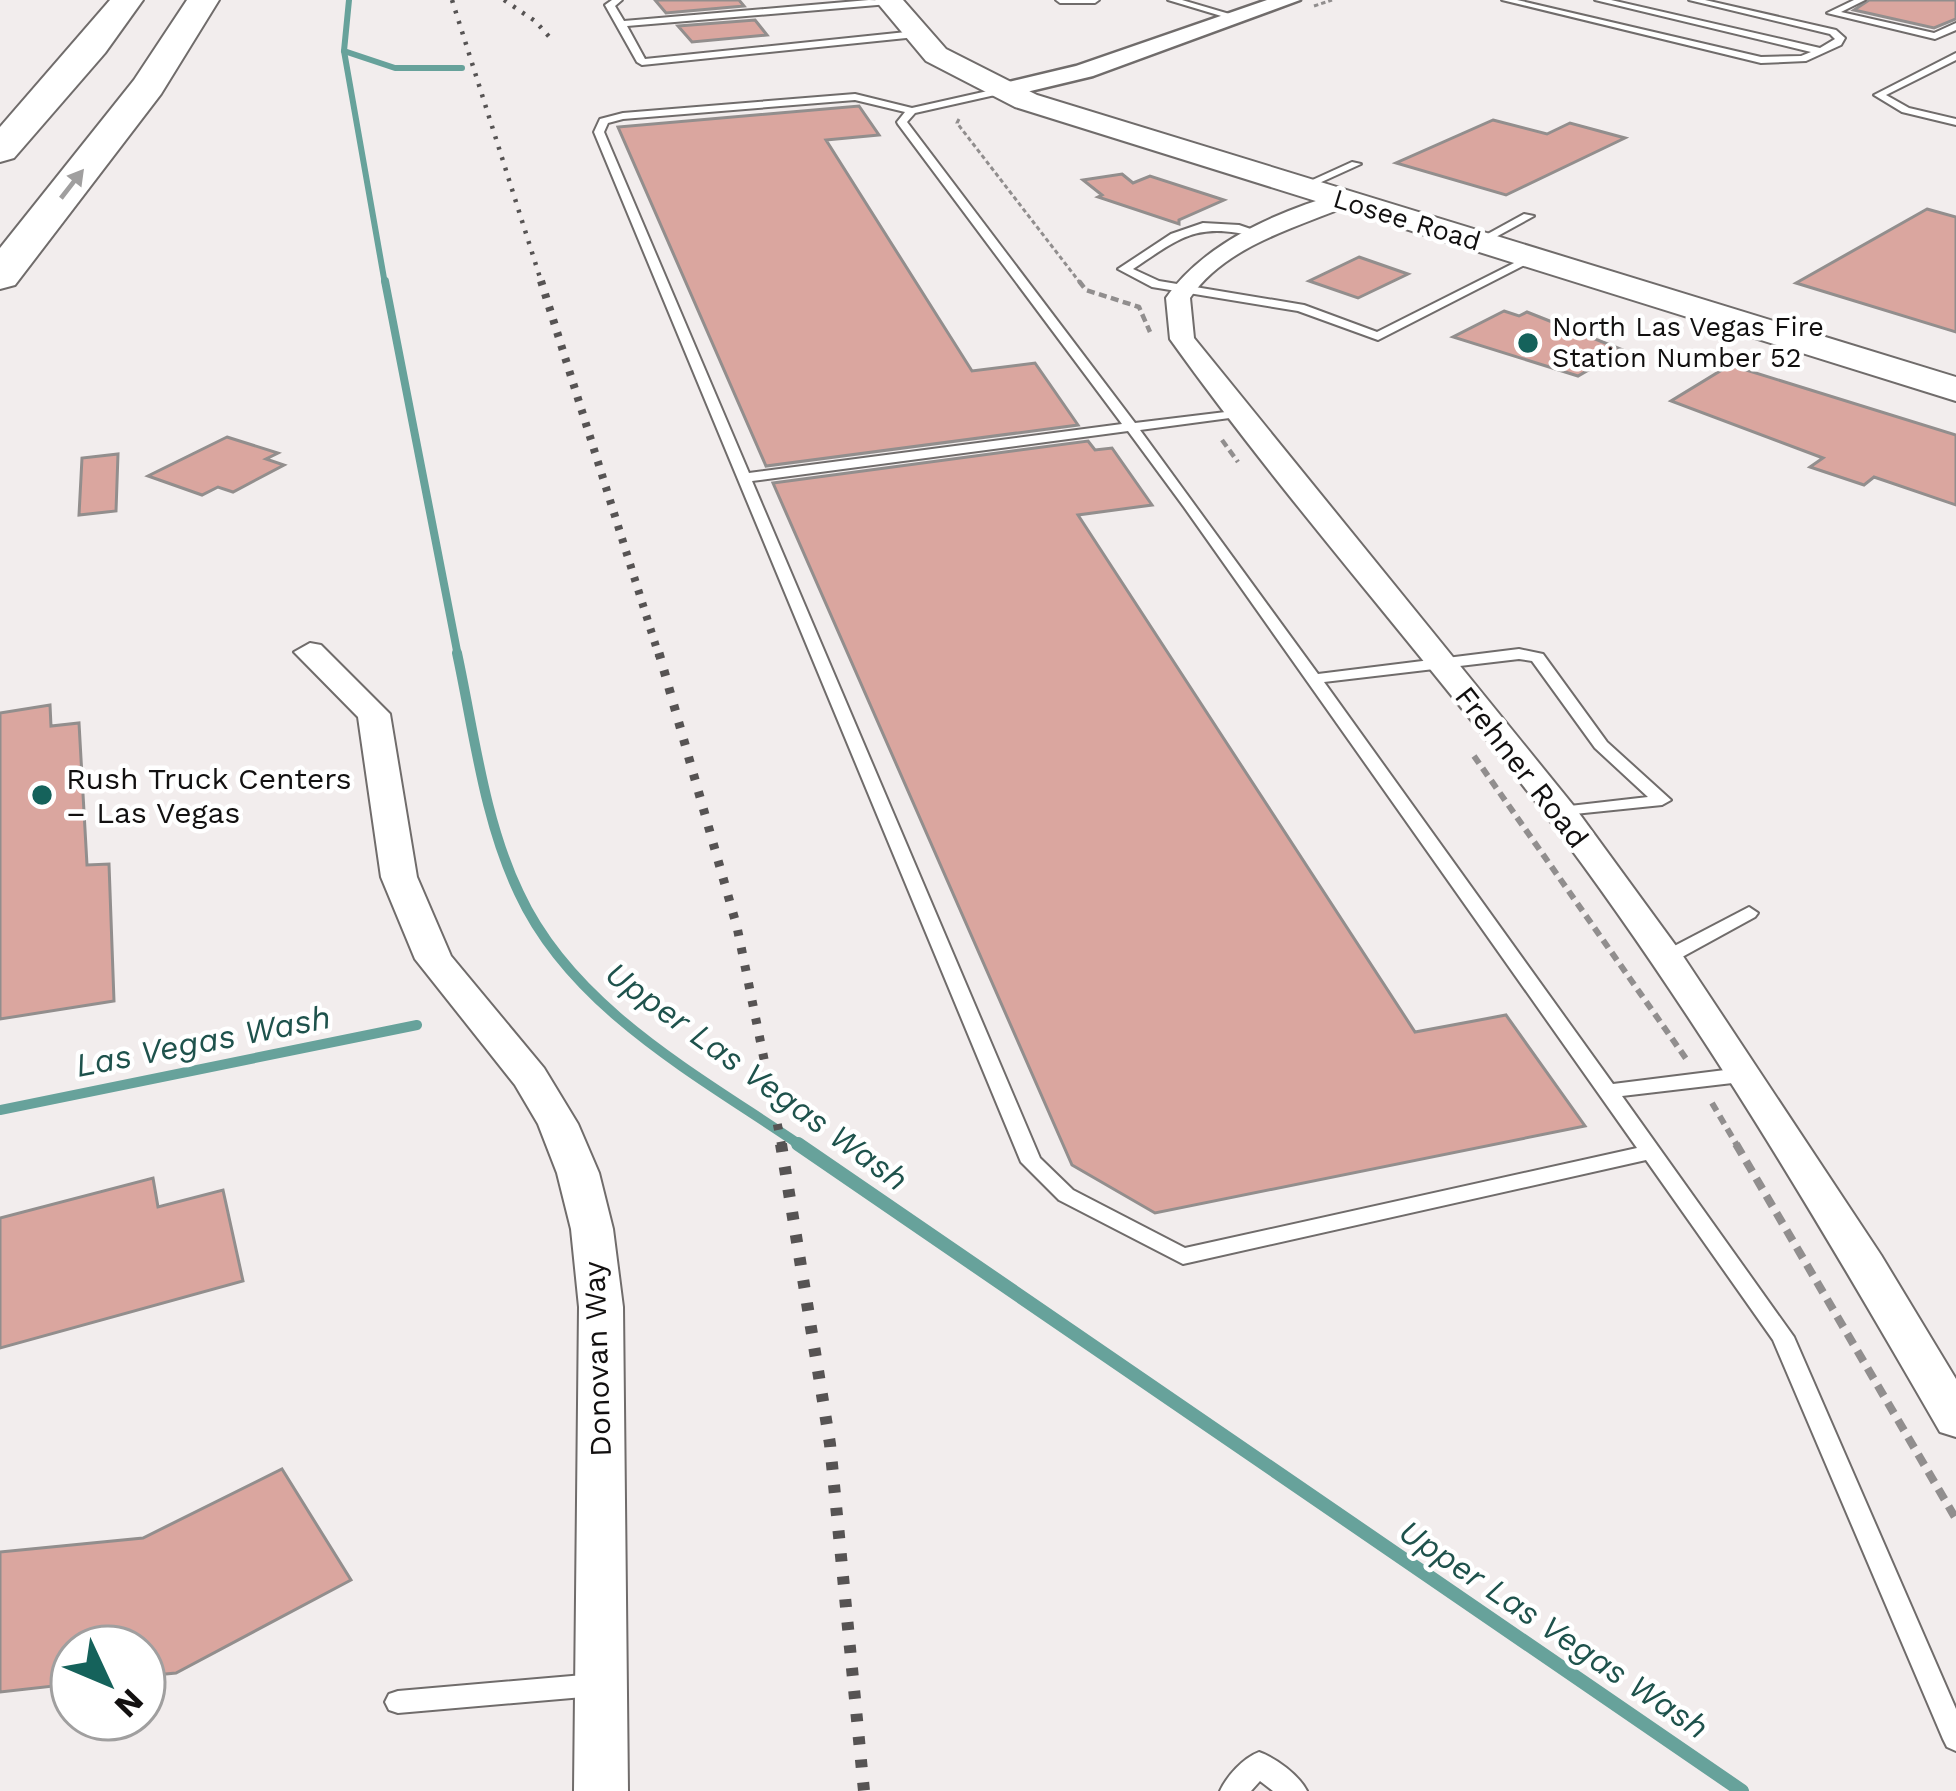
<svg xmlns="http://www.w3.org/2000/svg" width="1956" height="1791" viewBox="0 0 1956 1791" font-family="'Work Sans',sans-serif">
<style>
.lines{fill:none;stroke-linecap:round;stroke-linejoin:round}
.stream-far3{stroke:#67a29b;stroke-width:6}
.stream-far2{stroke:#67a29b;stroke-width:8}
.stream-far1{stroke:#67a29b;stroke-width:10}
.stream{stroke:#67a29b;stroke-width:14}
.building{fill:#daa69f;stroke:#928e8d;stroke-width:3}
.service-casing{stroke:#706c6b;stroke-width:4}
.minor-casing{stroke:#706c6b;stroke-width:4}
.tertiary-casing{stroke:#706c6b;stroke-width:5}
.secondary-casing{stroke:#706c6b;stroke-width:4}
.motorway-casing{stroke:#706c6b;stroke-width:4}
.path-far3{stroke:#918e8e;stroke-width:3;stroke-dasharray:4.5 3;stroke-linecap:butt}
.path-far2{stroke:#918e8e;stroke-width:4.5;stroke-dasharray:8 4.5;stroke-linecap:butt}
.path-far1{stroke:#918e8e;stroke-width:6;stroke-dasharray:9 6;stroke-linecap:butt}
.path{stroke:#918e8e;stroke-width:8;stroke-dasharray:12 8;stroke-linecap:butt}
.service{fill:#fff;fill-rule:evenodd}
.minor{fill:#fff;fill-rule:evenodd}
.tertiary{fill:#fff;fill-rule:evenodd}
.secondary{fill:#fff;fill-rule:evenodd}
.motorway{fill:#fff;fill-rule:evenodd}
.rail-far3{stroke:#565353;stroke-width:4.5;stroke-dasharray:3 8;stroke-linecap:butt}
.rail-far2{stroke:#565353;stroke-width:8;stroke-dasharray:4.5 9;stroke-linecap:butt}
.rail-far1{stroke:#565353;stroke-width:9;stroke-dasharray:6 12;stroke-linecap:butt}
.rail{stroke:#565353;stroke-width:12;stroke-dasharray:8 15;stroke-linecap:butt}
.oneway{fill:#a09f9f}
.poi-dot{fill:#15625b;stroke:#fff;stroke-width:4.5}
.labels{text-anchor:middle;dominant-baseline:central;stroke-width:9;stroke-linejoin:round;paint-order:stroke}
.far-street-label{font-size:27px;fill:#121010;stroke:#fff}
.far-poi-label{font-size:27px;fill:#121010;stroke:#fff;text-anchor:start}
.street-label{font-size:30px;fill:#121010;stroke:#fff}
.poi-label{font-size:30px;fill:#121010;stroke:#fff;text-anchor:start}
.water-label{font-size:33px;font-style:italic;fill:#1e524c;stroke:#fff}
</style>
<rect width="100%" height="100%" fill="#f2eded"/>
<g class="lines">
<g class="stream-far3">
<polyline points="349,0 344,51 385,284"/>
<polyline points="344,51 395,68 462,68"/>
</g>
<polyline class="stream-far2" points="385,281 458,656"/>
<g class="stream-far1">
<path d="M 457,653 C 474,732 484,820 519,893 C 573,1010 701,1077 803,1147"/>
<polyline points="0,1110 417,1025"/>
</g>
<polyline class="stream" points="798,1144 1742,1791"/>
</g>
<g class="building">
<polygon points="655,0 739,0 744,6 666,13"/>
<polygon points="1869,0 1956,0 1956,19 1934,28 1854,10"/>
<polygon points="755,20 767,35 692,42 678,26"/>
<polygon points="859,106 879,135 826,140 972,371 1035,363 1078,425 766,466 618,127"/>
<polygon points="1493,120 1547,134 1570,123 1625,138 1506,195 1396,163"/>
<polygon points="1122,174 1133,183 1150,176 1224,200 1179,220 1179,224 1098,197 1102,195 1083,180"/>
<polygon points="1927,209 1956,217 1956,332 1796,283"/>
<polygon points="1359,257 1408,274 1358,298 1309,281"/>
<polygon points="1504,311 1519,316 1527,312 1623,350 1578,376 1453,337"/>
<polygon points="1730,365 1956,435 1956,505 1874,477 1864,485 1810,467 1823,458 1671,401"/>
<polygon points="227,437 278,453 266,459 284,465 233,492 218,487 202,495 148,476"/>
<polygon points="1088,441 1095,450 1112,448 1152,505 1078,515 1415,1032 1506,1015 1585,1126 1155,1213 1072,1165 773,483"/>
<polygon points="118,454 116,511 79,515 82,458"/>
<polygon points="50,705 51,726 79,723 87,865 109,864 114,1001 0,1019 0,713"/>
<polygon points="153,1178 158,1207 223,1190 243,1281 0,1348 0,1218"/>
<polygon points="282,1469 351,1580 176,1673 144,1676 144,1647 72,1647 72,1684 0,1692 0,1552 143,1538"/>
</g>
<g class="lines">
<g class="service-casing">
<g id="service">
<polygon points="612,0 622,0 615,6 624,21 869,0 893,1 889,4 627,26 645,59 916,31 921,34 916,37 642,65 637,62 605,5"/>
<polygon points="1056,0 1099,0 1095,3 1060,3"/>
<polygon points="1168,0 1182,0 1243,18 1238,21"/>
<polygon points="1502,0 1517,0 1761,57 1801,56 1811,52 1595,0 1611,0 1820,48 1835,39 1830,34 1689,0 1705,0 1836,30 1845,38 1841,45 1806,61 1761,63"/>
<polygon points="1854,0 1865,0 1841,12 1934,33 1956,23 1956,30 1935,39 1827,13"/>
<polygon points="1956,53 1956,60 1886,95 1909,108 1956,119 1956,125 1902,112 1874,95"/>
<path d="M 1001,88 L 1004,89 L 1004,93 L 915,113 L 907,122 L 1135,423 L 1242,410 L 1244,413 L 1237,417 L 1140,430 L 1318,674 L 1519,649 L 1543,654 L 1607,742 L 1671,800 L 1662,805 L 1555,816 L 1552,812 L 1555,808 L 1561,807 L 1648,797 L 1595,748 L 1532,661 L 1519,659 L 1324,682 L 1613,1084 L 1741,1068 L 1748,1070 L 1751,1075 L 1748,1080 L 1741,1082 L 1622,1096 L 1794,1337 L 1956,1709 L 1956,1751 L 1947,1747 L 1943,1739 L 1773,1340 L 1646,1160 L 1183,1264 L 1059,1200 L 1021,1162 L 594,132 L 600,119 L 623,113 L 855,94 L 912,108 ZM 855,100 L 905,112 L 897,122 L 898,124 L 1122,424 L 749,473 L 604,132 L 608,123 L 623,119 ZM 1128,431 L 1184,507 L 1637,1148 L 1185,1248 L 1073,1190 L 1040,1158 L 752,481 Z"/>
<polygon points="1352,162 1361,164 1306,189 1297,187"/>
<polygon points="1524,214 1534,216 1483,244 1473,242"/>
<path d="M 1203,223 L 1239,225 L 1268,235 L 1262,238 C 1198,222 1185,234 1133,269 L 1159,281 L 1304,305 L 1377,332 L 1528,256 L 1538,258 L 1378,340 L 1298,311 L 1152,287 L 1118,269 L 1171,234 Z"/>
<polygon points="1749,907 1758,913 1755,917 1673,962 1666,964 1657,958 1659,954"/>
<polygon points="595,1674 604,1677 608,1685 604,1693 595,1696 398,1713 389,1710 385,1702 389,1694 398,1691"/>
<path d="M 1259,1752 C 1276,1758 1299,1775 1307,1791 L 1273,1791 L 1260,1781 L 1251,1791 L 1220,1791 C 1227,1776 1243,1758 1259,1752 Z"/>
</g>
</g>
<g class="minor-casing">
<g id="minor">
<path d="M 1342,193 L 1353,200 L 1350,205 C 1295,228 1225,246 1190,298 L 1194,338 L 1573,805 L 1679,950 L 1881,1255 L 1956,1379 L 1956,1437 L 1940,1432 C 1819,1222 1694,1011 1548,818 C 1425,656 1288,504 1170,339 L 1166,298 C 1204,243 1278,211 1342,193 Z"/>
<polygon points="310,643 321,645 390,714 417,877 451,956 544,1068 578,1124 599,1173 613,1229 623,1307 628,1791 574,1791 579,1307 571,1229 557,1173 538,1124 515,1085 415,959 381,877 358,717 294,652"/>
</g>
</g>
<g class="tertiary-casing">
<polygon id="tertiary" points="1267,0 1300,0 1093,76 1001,98 989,91 992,86 1076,66"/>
</g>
<g class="secondary-casing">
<polygon id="secondary" points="875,0 903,0 946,49 1037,95 1956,377 1956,401 1015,107 926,61"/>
</g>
<g class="motorway-casing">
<g id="motorway">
<polygon points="110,0 143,0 105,53 14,158 0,162 0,127"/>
<polygon points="187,0 219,0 161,94 15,285 0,289 0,248 134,80"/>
</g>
</g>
<g class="path-far3">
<polyline points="1314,6 1332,0"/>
<polyline points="959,119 957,123 1081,284"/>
</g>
<g class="path-far2">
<polyline points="1079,281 1086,290 1139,307 1150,332"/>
<polyline points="1222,440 1238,462"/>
</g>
<g class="path-far1">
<polyline points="1474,756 1687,1060"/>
<polyline points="1712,1103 1738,1147"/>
</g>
<polyline class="path" points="1736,1144 1956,1519"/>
<use href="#service" class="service"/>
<use href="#minor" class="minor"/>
<use href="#tertiary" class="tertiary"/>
<use href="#secondary" class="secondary"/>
<use href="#motorway" class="motorway"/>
<g class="rail-far3">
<polyline points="452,0 542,284"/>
<polyline points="504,0 535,21 553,41"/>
</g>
<polyline class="rail-far2" points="541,281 659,656"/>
<polyline class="rail-far1" points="659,653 737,927 782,1147"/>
<polyline class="rail" points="781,1144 830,1444 864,1791"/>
</g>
<defs><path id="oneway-solid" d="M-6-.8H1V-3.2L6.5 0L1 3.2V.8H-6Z" transform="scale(3)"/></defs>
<use class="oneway" href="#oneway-solid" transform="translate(72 184) rotate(-52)"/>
<g class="poi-dot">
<circle cx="1528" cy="343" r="12"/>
<circle cx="42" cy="795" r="12"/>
</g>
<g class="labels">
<g class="far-street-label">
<text transform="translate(1407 220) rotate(17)">Losee Road</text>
</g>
<g class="far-poi-label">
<text x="1552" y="327">North Las Vegas Fire<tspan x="1552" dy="31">Station Number 52</tspan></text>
</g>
<g class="street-label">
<text transform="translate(1522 767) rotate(52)">Frehner Road</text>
<text transform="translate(597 1359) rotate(-92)">Donovan Way</text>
</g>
<g class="poi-label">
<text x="66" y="778">Rush Truck Centers<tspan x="66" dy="34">– Las Vegas</tspan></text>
</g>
<g class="water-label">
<text transform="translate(203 1041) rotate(-11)">Las Vegas Wash</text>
<text transform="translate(757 1076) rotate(36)">Upper Las Vegas Wash</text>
<text transform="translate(1554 1629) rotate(34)">Upper Las Vegas Wash</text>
</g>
</g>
<g transform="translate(108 1683) rotate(134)"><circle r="57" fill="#ffffff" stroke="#a09f9f" stroke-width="3"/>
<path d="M0-9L21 45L0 30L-21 45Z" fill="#15625b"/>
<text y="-18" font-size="33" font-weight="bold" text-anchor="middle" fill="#121010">N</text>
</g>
</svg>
